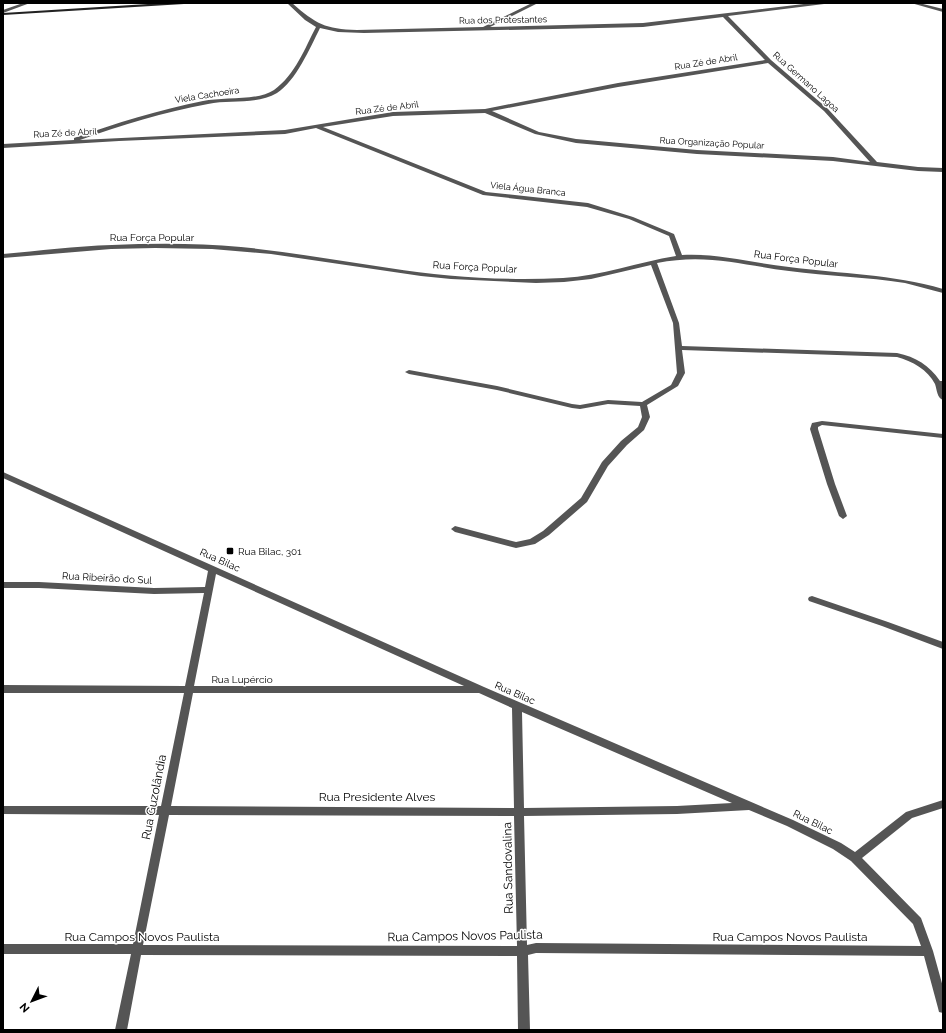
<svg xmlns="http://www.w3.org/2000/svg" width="946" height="1033" viewBox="0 0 946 1033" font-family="Raleway,sans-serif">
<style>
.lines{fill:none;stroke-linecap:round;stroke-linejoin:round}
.street{fill:#555;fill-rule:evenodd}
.secondary{fill:#222;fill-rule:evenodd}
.poi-dot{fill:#000;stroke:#fff;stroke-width:1.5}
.labels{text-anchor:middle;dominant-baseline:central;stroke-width:3;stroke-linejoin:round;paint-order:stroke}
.far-street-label{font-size:9px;fill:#000;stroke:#fff}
.street-label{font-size:10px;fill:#000;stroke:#fff}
.poi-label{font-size:10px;fill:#000;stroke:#fff;text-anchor:start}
.near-street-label{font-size:12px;fill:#000;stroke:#fff}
</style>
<rect width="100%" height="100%" fill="#fff"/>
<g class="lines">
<g class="street">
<polygon points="23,3 30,3 3,13 3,10"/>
<path d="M 287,3 L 292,3 C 316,24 325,29 357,30 L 483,27 L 532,3 L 538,3 L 490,27 L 643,23 L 812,3 L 826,3 L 824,4 L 728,16 L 771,60 L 828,109 L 877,162 L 918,167 L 943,168 L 943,172 L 918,171 L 833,161 L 697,154 L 576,143 L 535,134 L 485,113 L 393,116 L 323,127 L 486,192 L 588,203 L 633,217 L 674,234 L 682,255 C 718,253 753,263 789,267 C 841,274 892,274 943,289 L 943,293 C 930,290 918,286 905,283 C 867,277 828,276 789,271 C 742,265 706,253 657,263 L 679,323 L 682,346 L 897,353 C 916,357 929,365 940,381 L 943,381 L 943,400 C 937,398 937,390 935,384 C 928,370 912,361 897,357 L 682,350 L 685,373 L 678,386 L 647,405 L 650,417 L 644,430 L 627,445 L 608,466 L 587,502 L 549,535 L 535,544 L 516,548 L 455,532 L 451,529 L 455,526 L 516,542 L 530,539 L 543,531 L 581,498 L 602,462 L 621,441 L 638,427 L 642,417 L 640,406 L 608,404 L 580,409 L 572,408 L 497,390 L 409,374 L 405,372 L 409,370 L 497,386 L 572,404 L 580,405 L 608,400 L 642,402 L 671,385 L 677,373 L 673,323 L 651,265 L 591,279 L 564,282 L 536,283 L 451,279 L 421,276 L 271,254 L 212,249 L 155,248 L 111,249 L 3,258 L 3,254 C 39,251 75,246 112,245 C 155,243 198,243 241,247 C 291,252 340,261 389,268 C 446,277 505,281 563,278 C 602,276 638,262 676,256 L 669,236 L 629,219 L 587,207 L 483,195 L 316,128 L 285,134 L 119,141 L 3,148 L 3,144 L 74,140 L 74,138 C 116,123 159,110 203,101 C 223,97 258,101 274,90 C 295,75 305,48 316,27 L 305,20 ZM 723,17 L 765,60 L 618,83 L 485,109 L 393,112 L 285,130 L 80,140 C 121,125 164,112 208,104 C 230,99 257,105 277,93 C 296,81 310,48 320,28 L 338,32 L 364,33 L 643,27 ZM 768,63 L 824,111 L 870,162 L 833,157 L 697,150 L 576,139 L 539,132 L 492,111 L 618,87 Z"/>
<polygon points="911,3 919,3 943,9 943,12"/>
<polygon points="822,421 943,434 943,438 822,425 818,427 818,429 835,484 847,516 843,519 839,516 827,484 810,429 812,423"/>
<path d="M 3,472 L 484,687 L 793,820 L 841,843 L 855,852 L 906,812 L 943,800 L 943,808 L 912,818 L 862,858 L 921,918 L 933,951 L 943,987 L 943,1013 L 939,1012 L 938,1008 L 924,956 L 536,953 L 528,955 L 530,1030 L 518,1030 L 517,956 L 141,955 L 127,1030 L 115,1030 L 131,954 L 3,954 L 3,944 L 133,944 L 159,815 L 3,814 L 3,806 L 161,806 L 184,693 L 3,693 L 3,685 L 185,686 L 204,593 L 154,594 L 39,588 L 3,588 L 3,582 L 39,582 L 154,588 L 205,587 L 208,571 L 3,478 ZM 216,574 L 464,686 L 194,686 ZM 193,693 L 479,693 L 512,708 L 514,808 L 171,806 ZM 522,712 L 732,803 L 677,806 L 524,808 ZM 749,810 L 787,826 L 833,849 L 851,861 L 913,924 L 921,946 L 536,943 L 527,945 L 524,816 L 677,814 ZM 169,815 L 514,816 L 517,946 L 143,945 Z"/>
<polygon points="812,596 888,622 943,642 943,649 882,626 809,601 808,599 809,597"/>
</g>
<polygon class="secondary" points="164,3 186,3 184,4 3,15 3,13"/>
</g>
<rect class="poi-dot" x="226" y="547" width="8" height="8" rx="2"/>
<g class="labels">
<g class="far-street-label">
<text transform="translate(503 20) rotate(-1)">Rua dos Protestantes</text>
<text transform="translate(706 62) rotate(-9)">Rua Zé de Abril</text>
<text transform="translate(806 82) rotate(42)">Rua Germano Lagoa</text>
<text transform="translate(207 95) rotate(-9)">Viela Cachoeira</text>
<text transform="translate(387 108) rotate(-7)">Rua Zé de Abril</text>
<text transform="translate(65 133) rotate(-3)">Rua Zé de Abril</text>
<text transform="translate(712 143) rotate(3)">Rua Organização Popular</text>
<text transform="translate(528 189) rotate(6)">Viela Água Branca</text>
</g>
<g class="street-label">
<text x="152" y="237">Rua Força Popular</text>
<text transform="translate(796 259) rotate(7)">Rua Força Popular</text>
<text transform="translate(475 267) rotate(3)">Rua Força Popular</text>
<text transform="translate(220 560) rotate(24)">Rua Bilac</text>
<text transform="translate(107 578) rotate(3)">Rua Ribeirão do Sul</text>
<text x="242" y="679">Rua Lupércio</text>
<text transform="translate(515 693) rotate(23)">Rua Bilac</text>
<text transform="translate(813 822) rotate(26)">Rua Bilac</text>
</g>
<g class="poi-label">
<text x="238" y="551">Rua Bilac, 301</text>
</g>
<g class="near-street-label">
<text transform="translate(154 797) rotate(-79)">Rua Guzolândia</text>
<text x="377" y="797">Rua Presidente Alves</text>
<text transform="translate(508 868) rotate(-91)">Rua Sandovalina</text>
<text transform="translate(465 936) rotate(-1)">Rua Campos Novos Paulista</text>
<text x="142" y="937">Rua Campos Novos Paulista</text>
<text x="790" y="937">Rua Campos Novos Paulista</text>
</g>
</g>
<rect width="946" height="1033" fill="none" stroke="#000000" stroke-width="8"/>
<g transform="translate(32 1001) rotate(228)" stroke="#ffffff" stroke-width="3" paint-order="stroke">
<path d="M0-3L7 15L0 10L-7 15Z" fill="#000000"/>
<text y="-6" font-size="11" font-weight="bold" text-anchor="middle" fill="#000000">N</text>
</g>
</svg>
